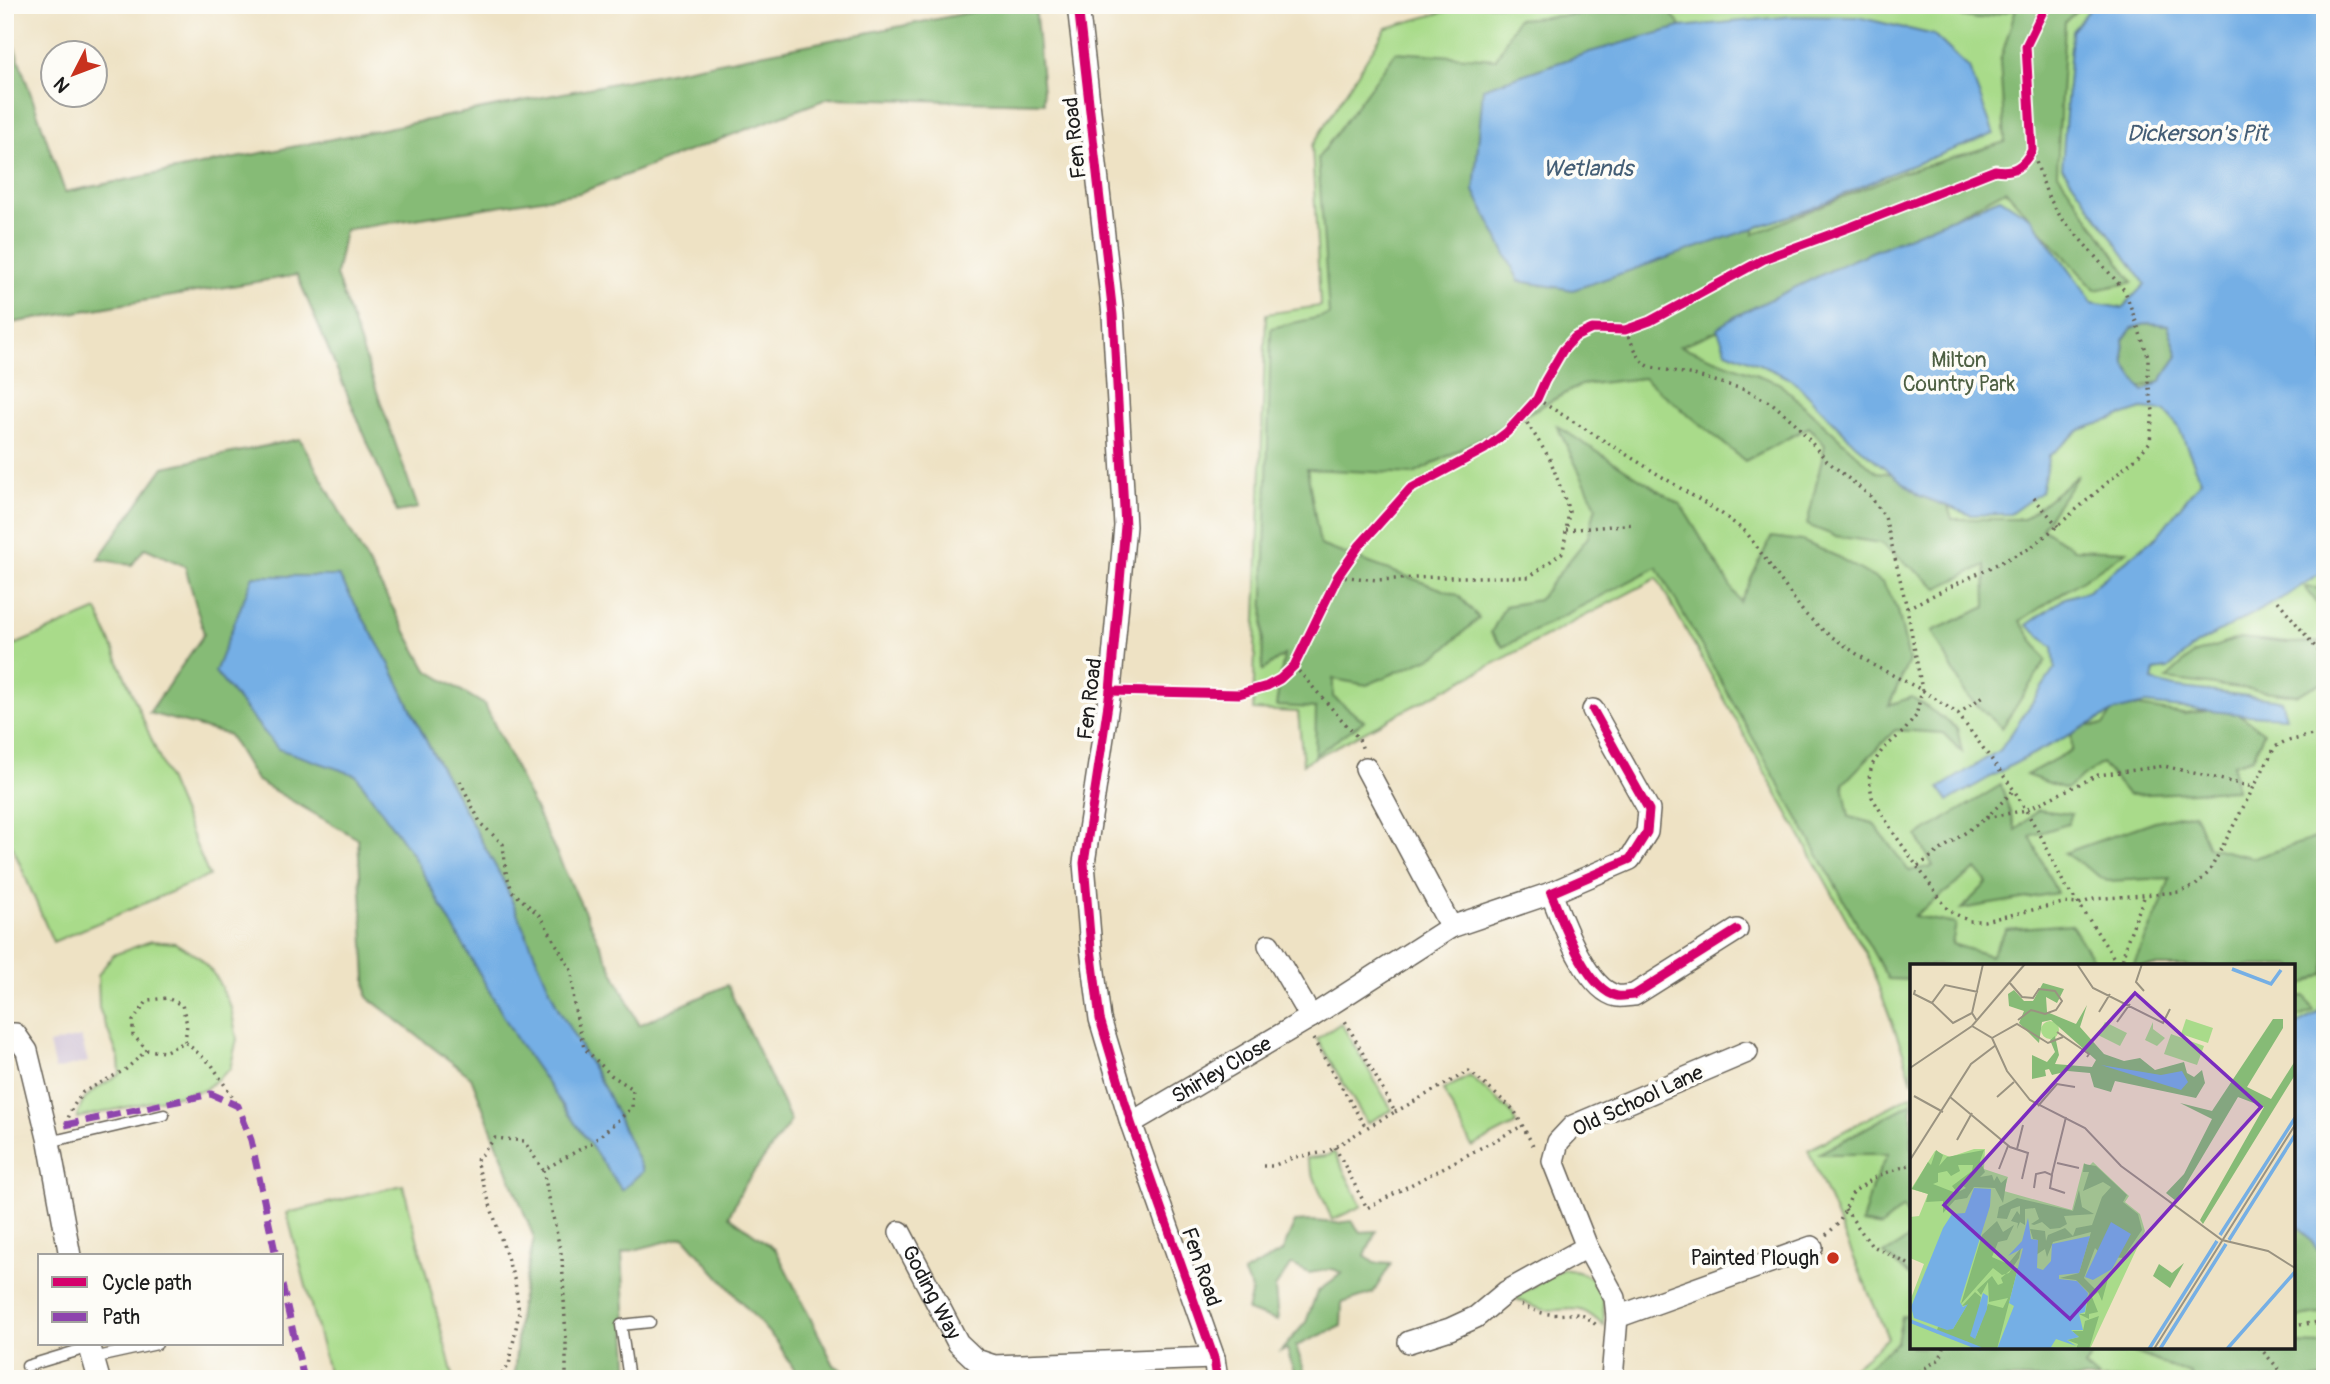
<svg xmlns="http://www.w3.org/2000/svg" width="2330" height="1384" viewBox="0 0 2330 1384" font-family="Pangolin,sans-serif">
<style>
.industrial{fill:#ccbed3}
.green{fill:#a9db8a;stroke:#627c53;stroke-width:2}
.forest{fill:#86bb76;stroke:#516c49;stroke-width:2}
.water{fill:#75afe5;stroke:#486680;stroke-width:2;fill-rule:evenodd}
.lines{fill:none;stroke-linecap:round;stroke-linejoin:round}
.service-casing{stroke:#666157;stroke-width:13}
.minor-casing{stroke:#666157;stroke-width:24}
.path{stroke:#666157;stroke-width:3.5;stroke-dasharray:2 5;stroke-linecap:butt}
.service{stroke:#fff;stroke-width:10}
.minor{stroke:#fff;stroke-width:21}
.quiet{stroke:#8e44ad;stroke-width:7;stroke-dasharray:14 7;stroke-linecap:butt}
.cycleway-casing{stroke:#fdfcf7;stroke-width:13}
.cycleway{stroke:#d6006c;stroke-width:9}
.poi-dot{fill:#c8321e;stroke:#fdfcf7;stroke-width:2.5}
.labels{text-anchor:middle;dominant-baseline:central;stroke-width:7;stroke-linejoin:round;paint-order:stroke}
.street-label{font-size:21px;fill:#1c1c1c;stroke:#fdfcf7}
.park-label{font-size:21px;fill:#4d5f42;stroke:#fdfcf7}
.poi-label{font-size:21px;fill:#1c1c1c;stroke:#fdfcf7;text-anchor:end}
.water-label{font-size:23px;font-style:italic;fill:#445e76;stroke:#fdfcf7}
.inset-river{fill:none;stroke:#75afe5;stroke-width:3.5}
.inset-road{fill:none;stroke:#9a9381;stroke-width:2}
.view{fill:#7b2cbf;fill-opacity:0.15;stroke:#7b2cbf;stroke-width:3.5}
.inset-edge{fill:none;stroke:#1c1c1c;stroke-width:3.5}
</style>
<rect width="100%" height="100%" fill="#fdfcf7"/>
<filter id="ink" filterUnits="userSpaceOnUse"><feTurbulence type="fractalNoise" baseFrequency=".0143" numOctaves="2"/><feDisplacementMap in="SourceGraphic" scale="14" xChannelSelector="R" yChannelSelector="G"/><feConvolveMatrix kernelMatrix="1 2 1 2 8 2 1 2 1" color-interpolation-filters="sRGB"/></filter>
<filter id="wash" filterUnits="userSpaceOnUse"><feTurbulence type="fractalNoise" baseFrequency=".00686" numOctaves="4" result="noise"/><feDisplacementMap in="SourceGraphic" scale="28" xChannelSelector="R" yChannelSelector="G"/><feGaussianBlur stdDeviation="1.57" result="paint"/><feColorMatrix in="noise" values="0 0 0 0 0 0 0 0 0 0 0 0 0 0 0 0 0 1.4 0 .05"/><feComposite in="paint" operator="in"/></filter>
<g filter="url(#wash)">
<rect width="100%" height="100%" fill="#eee2c4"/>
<polygon class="industrial" points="81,1037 88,1062 55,1070 49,1044"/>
<g class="green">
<polygon points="1468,5 2325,5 2325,1379 1839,1379 1888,1338 1808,1150 1912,1095 1912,1347 2293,1347 2293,966 1912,966 1912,1082 1903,1052 1867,956 1657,578 1303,764 1298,712 1253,710 1266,314 1320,306 1312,146 1386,28"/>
<polygon points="97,610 209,876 53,942 5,829 5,649"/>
<path d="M 151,941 L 175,943 L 200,958 L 216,977 L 231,1008 L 237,1039 L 230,1069 L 204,1090 L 77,1118 C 82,1092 99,1088 120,1074 L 119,1059 L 99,1008 L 98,975 L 113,955 Z"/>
<polygon points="1341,1023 1392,1110 1367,1123 1317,1039"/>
<polygon points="1470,1076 1511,1112 1516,1124 1472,1147 1443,1090"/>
<polygon points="1334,1152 1362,1206 1332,1220 1306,1158 1326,1156"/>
<polygon points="403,1185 454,1379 330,1379 287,1213"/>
<path d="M 1563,1269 C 1603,1275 1604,1289 1604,1326 C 1578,1302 1577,1311 1546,1310 C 1536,1309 1524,1302 1514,1298 Z"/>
</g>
<g class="forest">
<polygon points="1007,5 1035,5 1044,103 829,98 579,193 345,230 336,275 418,508 397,512 297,275 5,324 5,20 65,192"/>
<polygon points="1892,5 2083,5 2065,22 2057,172 2133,282 2095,290 2005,190 1815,291 1680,346 1779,383 1876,472 1939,478 1952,519 2024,519 2078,475 2042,528 2074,549 2127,551 2020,621 2046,660 2002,728 1967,696 1932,631 1986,607 1985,565 1938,588 1880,543 1835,536 1807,525 1825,445 1809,427 1745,461 1644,378 1581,385 1414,474 1307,469 1320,545 1458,595 1479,618 1439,654 1367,685 1333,679 1333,697 1364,721 1315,755 1316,708 1276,706 1284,655 1262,671 1271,328 1329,315 1318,158 1396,52 1496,59 1517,19 1667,8 1767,141 1754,234 1901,173 2005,142 2000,61 2016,9 1977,19"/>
<polygon points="2149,323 2168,325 2178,356 2160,382 2140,387 2125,365 2123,340 2132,328"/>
<polygon points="1557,426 1681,505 1740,602 1771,537 1802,541 1836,556 1883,583 1898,610 1909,661 1889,705 1912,697 1957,728 1962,752 1943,733 1895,730 1843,784 1849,817 1873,823 1909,871 1933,866 1917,836 2001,785 2016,830 2038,810 2072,814 2068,824 2030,836 2057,893 1961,909 1987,883 1976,869 1914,916 1956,924 1952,944 1991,956 2006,929 2071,924 2097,966 1912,966 1912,980 1888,979 1657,567 1503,647 1491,633 1505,606 1538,600 1588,537 1596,506"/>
<polygon points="300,439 427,670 485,705 639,1025 727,985 791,1121 743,1187 729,1216 776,1250 834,1365 857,1379 800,1379 777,1342 684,1237 622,1253 629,1379 514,1379 519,1312 534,1238 471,1077 367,997 358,839 256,780 229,735 149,713 204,634 185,566 145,548 132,565 98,559 164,467"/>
<polygon points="2305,587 2325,589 2325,614"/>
<polygon points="2240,638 2289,643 2325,642 2325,681 2297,695 2166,679 2193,654"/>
<polygon points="2118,704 2184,714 2230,708 2264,732 2253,758 2233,764 2236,790 2128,795 2102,763 2066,789 2026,775 2072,750 2071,727 2103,725"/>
<polygon points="2194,813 2208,847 2254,858 2325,835 2325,973 2299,987 2293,986 2293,966 2133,966 2161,905 2170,878 2107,881 2064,853 2155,821"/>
<polygon points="2305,996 2314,1011 2293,1019 2293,997"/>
<polygon points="1912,1103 1912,1222 1903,1208 1881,1227 1862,1223 1872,1187 1888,1154 1818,1154"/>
<polygon points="1312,1221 1337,1223 1352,1221 1360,1232 1376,1231 1365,1256 1374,1263 1391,1264 1373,1293 1342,1303 1341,1326 1296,1346 1307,1379 1296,1379 1287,1349 1281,1351 1306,1322 1317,1292 1342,1273 1333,1269 1309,1273 1291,1264 1275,1288 1278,1321 1247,1311 1252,1290 1243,1273 1282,1252 1295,1222"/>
<polygon points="2293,1224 2299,1225 2325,1259 2325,1313 2293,1318"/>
<polygon points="1912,1237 1912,1277 1884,1254"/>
<polygon points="1902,1316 1912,1317 1912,1347 2097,1347 2085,1367 2099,1379 1862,1379 1861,1372 1897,1342"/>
<polygon points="2293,1344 2325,1345 2325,1379 2192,1379 2191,1374 2120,1347 2293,1347"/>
</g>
<g class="water">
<path d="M 2093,5 L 2325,5 L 2325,570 L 2286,596 L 2197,644 L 2168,669 L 2154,671 L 2152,681 L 2174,687 L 2281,700 L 2286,717 L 2248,715 L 2145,704 L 2115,711 L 2012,765 L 1948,801 L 1939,788 L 2001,749 L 2055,668 L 2053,647 L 2027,625 L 2065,598 L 2088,591 L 2158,535 L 2201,480 L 2178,426 L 2165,411 L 2142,409 L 2080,430 L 2049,456 L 2041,492 L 2010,514 L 1971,515 L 1920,496 L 1855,444 L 1793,380 L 1759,364 L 1726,351 L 1717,328 L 1738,315 L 1850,261 L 2000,198 L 2031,218 L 2082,287 L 2092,303 L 2122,308 L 2145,284 L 2062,167 L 2072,31 ZM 2149,323 L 2168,325 L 2178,356 L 2160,382 L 2143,391 L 2125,365 L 2123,340 L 2132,328 Z"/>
<polygon points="1794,16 1858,17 1934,35 1969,68 1994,134 1892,173 1813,208 1573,290 1519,281 1474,191 1483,88 1590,52 1680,27"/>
<polygon points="253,576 339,576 390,665 427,742 503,880 558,1008 607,1093 643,1171 622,1190 517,1040 412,854 356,775 278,749 215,672"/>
<polygon points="2325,988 2325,1259 2299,1226 2293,1224 2293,1026 2318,1013"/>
</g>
</g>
<g filter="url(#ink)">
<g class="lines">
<g class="service-casing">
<g id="service">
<polyline points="49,1142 164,1115"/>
<polyline points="93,1358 157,1344"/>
<polyline points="27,1366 90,1347"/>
<polyline points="629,1379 621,1325 650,1322"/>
</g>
</g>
<g class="minor-casing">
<g id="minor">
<polyline points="1078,5 1113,315 1125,526 1110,691 1084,863 1091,948 1100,1019 1131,1123 1214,1358 1217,1379"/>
<path d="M 1593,710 L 1649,810 L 1647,832 L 1630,859 L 1551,893 C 1562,920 1586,990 1617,996 C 1622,997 1629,995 1634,995 L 1737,930"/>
<polyline points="1366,768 1451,927"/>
<polyline points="1269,945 1311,1017"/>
<polyline points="5,1034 15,1034 27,1051 49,1142 70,1256"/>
<path id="s1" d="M 1131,1123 L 1311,1017 L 1451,927 L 1551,893"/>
<path id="s2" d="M 900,1232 L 958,1343 L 976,1360 L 994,1366 L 1214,1358"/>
<polyline points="1617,1317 1812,1247"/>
<polyline points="1409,1342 1450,1329 1476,1317 1506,1292 1587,1247"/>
<polyline points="89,1344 99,1379"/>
<polyline points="1612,1379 1617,1317 1615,1298 1587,1247 1553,1161 1558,1142 1573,1126 1747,1052"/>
</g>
</g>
<g class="path">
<polyline points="1625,330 1641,361 1650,367 1694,375 1746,390 1773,404 1795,423 1826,460 1870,496 1885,517 1907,608 1922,690 1916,716 1904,731 1883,749 1872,765 1869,778 1872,797 1893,832 1948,910 1969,921 1984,921 2063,903 2079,904 2094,899 2179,892 2195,886 2209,872 2275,747 2284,742 2325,732"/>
<polyline points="1537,399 1722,514 1746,532 1804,613 1825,632 1873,665 1922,690 1958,714 2014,790 2042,838 2065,886 2079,904 2119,966"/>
<polyline points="2034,498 2058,526"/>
<polyline points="1566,530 1635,524"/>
<polyline points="1338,576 1377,580 1434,577 1529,577 1563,552 1569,511 1550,459 1522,415"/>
<polyline points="2278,601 2325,659"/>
<polyline points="1907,608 2030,548 2055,528 2137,457 2150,442 2153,411 2148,382 2148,356 2125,291 2060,216 2047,194 2032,150"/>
<polyline points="1294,666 1359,739 1363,750"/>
<polyline points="2325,668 2319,733 2325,798"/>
<polyline points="1958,714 1985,695"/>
<polyline points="460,781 481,824 503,844 506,872 512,891 541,917 572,972 574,1006 584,1048 611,1075 633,1089 632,1108 593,1142 543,1170 524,1141 495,1138 476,1161 515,1282 519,1312 509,1365 498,1379"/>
<polyline points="1986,818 2014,790"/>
<polyline points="1918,866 1986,818 2026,810 2098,775 2164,766 2253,787"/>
<polyline points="2121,966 2127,941 2145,895"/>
<polyline points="1313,1039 1366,1128 1395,1112 1344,1019"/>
<polyline points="185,1042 187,1024 182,1005 167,998 148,1000 133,1021 133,1035 147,1050 164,1052 185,1042 212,1065 238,1106"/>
<polyline points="1395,1112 1469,1071 1514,1110 1535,1149"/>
<polyline points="66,1124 72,1108 83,1092 125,1070 147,1050"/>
<polyline points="1335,1147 1367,1208 1522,1126"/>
<polyline points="1263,1166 1273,1166 1295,1157 1327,1152 1366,1128"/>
<polyline points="543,1170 562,1258 566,1340 566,1379"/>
<polyline points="1845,1209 1871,1245 1912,1266"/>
<polyline points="1826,1235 1839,1223 1853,1192 1877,1176 1912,1164"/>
<path d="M 1521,1305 C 1530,1309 1539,1313 1549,1314 C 1569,1317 1578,1307 1596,1325"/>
<polyline points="2293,1326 2325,1321"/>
<polyline points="2259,1347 2288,1379"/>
<polyline points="1907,1379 1940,1359 1944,1347"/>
</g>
<use href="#service" class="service"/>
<use href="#minor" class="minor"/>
<g class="quiet">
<polyline points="65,1125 211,1094 238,1106 251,1140 276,1256"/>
<polyline points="282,1285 304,1379"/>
</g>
<g class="cycleway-casing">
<g id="cycleway">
<polyline points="1078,5 1113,315 1125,526 1110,691 1084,863 1091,948 1100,1019 1131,1123 1214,1358 1217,1379"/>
<path d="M 1110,691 L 1239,694 L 1267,686 L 1280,679 L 1294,666 L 1338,576 L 1359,546 L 1410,489 L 1485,449 L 1507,432 L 1537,399 L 1545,381 L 1563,350 L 1575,337 L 1592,329 L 1625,330 L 1650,321 L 1766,258 L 1853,226 L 1995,170 C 2014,173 2023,167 2032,150 L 2026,46 L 2046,5"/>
<path d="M 1593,710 L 1649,810 L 1647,832 L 1630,859 L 1551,893 C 1562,920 1586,990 1617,996 C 1622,997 1629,995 1634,995 L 1737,930"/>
</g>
</g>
<use href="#cycleway" class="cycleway"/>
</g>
</g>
<circle class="poi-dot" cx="1833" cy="1258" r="7"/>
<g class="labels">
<g class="street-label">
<text transform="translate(1075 138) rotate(-96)">Fen Road</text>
<text transform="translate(1090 699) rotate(-83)">Fen Road</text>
<text stroke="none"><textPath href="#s1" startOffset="105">Shirley Close</textPath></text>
<text transform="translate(1638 1101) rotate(-25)">Old School Lane</text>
<text transform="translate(1201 1267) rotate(71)">Fen Road</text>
<text stroke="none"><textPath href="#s2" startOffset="68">Goding Way</textPath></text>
</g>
<g class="park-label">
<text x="1959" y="360">Milton<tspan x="1959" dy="24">Country Park</tspan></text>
</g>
<g class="poi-label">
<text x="1819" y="1258">Painted Plough</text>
</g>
<g class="water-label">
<text x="2197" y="133">Dickerson's Pit</text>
<text x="1588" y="168">Wetlands</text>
</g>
</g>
<g transform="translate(1910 964)">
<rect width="385" height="385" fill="#eee2c4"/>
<path d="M 276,55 L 303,64 L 298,79 L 271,70 ZM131 66a9 9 0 1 1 18 0a9 9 0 1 1-18 0ZM 195,58 L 217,69 L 210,82 L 188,71 ZM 243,58 L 243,65 L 255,74 L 247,82 L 235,76 ZM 261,70 L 294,82 L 287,101 L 254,90 ZM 64,185 L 75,185 L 74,205 L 98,213 L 94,227 L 162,246 L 174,199 L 179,202 L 183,198 L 219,232 L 215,238 L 230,250 L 235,267 L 180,385 L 0,385 L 0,337 L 14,300 L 0,294 L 0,253 L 9,252 L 18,230 L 1,225 L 25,187 L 40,193 Z" fill="#a9db8a"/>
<path d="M 133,19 L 154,25 L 147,39 L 136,33 L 137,48 L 166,60 L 177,41 L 170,63 L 194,90 L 214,97 L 230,94 L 245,106 L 274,98 L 277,109 L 284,113 L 292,106 L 295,119 L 286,134 L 205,117 L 201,128 L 184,123 L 180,109 L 158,107 L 142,111 L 139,105 L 135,106 L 136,112 L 122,115 L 122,91 L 137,98 L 145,88 L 140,76 L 145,72 L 149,91 L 145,100 L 182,103 L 186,96 L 141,56 L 132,58 L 129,79 L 109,59 L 114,47 L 99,42 L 98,30 L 104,26 L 114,37 L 123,37 ZM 363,55 L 373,55 L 373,64 L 337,123 L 361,135 L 385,97 L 385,111 L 293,260 L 290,256 L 354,143 L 328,133 L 266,237 L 256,229 L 274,210 L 302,155 L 270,139 L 302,147 ZM 26,186 L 33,191 L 29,202 L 37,193 L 74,186 L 70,197 L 75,208 L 70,213 L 82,211 L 84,217 L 87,212 L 91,219 L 97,214 L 93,239 L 85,224 L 64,223 L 57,234 L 45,236 L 33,249 L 33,237 L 16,238 L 18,230 L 2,225 L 18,198 L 21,201 ZM 48,201 L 63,201 L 62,207 L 42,222 L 46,227 L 52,221 L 56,224 L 46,229 L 23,220 L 28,218 L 28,209 L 37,207 L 41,212 L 50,207 ZM 174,200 L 186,202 L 217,231 L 213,238 L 228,250 L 232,266 L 213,294 L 193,292 L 185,284 L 174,314 L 185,325 L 199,311 L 192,337 L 188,328 L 182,333 L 188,348 L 179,350 L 179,355 L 169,350 L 175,350 L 179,329 L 166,316 L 150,314 L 169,309 L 181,268 L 143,278 L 137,293 L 135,285 L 126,291 L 128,276 L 123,275 L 120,265 L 135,267 L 136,277 L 138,271 L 155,264 L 163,272 L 166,264 L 182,261 L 192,233 L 201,223 L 193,218 L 173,227 L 179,208 L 173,208 ZM 169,226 L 172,243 L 184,250 L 154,252 L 157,260 L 150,264 L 140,265 L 132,258 L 124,261 L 121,260 L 129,255 L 125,244 L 115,245 L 115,261 L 110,258 L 107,265 L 108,259 L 101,257 L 107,247 L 110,251 L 110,242 L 101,245 L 97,255 L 87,254 L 89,243 L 107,234 L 163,247 ZM 87,257 L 93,268 L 104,261 L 97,276 L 88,278 L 82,293 L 98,300 L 111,284 L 109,294 L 99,309 L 92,311 L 83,304 L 51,340 L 72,271 ZM 274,299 L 260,324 L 243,312 L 249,300 L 262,309 ZM 103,304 L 108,304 L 87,385 L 62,385 L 58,378 L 26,369 L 28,363 L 43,365 L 57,341 L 52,342 L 65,328 L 71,333 L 65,375 L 78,340 L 93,344 L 98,334 L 79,338 L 78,318 L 71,331 L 67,326 L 82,312 L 88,321 L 93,319 L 91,314 ZM 189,352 L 179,385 L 166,385 L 168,380 L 157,376 L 169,373 L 162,367 L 173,367 L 175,357 Z" fill="#86bb76" fill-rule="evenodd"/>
<path d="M 191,101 L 251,111 L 272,107 L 278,118 L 271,126 ZM 64,224 L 81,225 L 80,242 L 50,338 L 53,343 L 58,340 L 43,365 L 37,366 L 4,354 L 1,343 L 33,264 L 42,250 L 55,249 ZM 118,254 L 121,275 L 128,276 L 127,304 L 133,306 L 141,297 L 142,280 L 180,272 L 169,309 L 149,311 L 149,315 L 167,317 L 178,329 L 175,348 L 169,350 L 173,366 L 161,366 L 169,373 L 157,376 L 166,382 L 146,375 L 141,383 L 151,385 L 87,385 L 104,342 L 99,339 L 113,284 L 98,292 L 112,277 ZM 201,258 L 221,270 L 202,305 L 183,316 L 175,313 ZM 73,329 L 78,332 L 77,345 L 65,375 L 60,372 Z" fill="#75afe5"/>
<path class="inset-river" d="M 322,5 L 361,20 L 371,6M 310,271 L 385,154M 319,276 L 385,171M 0,357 L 71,385M 239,385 L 307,277M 250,385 L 316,280M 317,385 L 385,308"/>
<path class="inset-road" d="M 167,0 L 183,24 L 253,59 L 260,45M 232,0 L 226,18 L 234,27M 99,18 L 112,33 L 123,34 L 129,25 L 145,27 L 152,37 L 146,46 L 135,50 L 121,46 L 108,56M 5,26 L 4,30 L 22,39M 189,48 L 200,30M 62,49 L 43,59 L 22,39 L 35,21 L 68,28M 67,57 L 62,49 L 73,0M 207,58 L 220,40M 62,62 L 82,74 L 97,107 L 120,136 L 175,164 L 211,202 L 312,276 L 358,287 L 385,304M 147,68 L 179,90 L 177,93M 82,74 L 107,60 L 138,79 L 153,73M 0,104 L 62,62 L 115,0M 4,132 L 33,148M 40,133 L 100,183 L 118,189 L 112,215M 87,133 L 104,118M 128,142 L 147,120 L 165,123M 47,176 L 62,149M 107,185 L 113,161M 0,196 L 61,100 L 86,81M 147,199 L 169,204M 89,205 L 98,182M 142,210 L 156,153M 124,224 L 126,210 L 135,208 L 142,211 L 140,224 L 155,229M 244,385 L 385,161"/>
<path class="view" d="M 225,29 L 351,143 L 160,355 L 34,241 Z"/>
<rect width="385" height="385" class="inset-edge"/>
</g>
<rect width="2330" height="1384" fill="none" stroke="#fdfcf7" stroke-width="28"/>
<rect x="38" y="1254" width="245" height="91" fill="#fdfcf7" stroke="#a3a29f" stroke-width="2"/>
<rect x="52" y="1277" width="35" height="10" fill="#d6006c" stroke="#a3a29f" stroke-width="2"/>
<text x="102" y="1290" font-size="21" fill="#1c1c1c">Cycle path</text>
<rect x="52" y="1312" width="35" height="10" fill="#8e44ad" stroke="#a3a29f" stroke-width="2"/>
<text x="102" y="1324" font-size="21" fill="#1c1c1c">Path</text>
<g transform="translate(74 74) rotate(228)"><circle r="33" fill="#fdfcf7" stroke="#a3a29f" stroke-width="2"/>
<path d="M0-5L12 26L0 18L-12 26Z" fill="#c8321e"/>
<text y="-10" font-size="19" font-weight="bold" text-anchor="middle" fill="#1c1c1c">N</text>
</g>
</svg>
